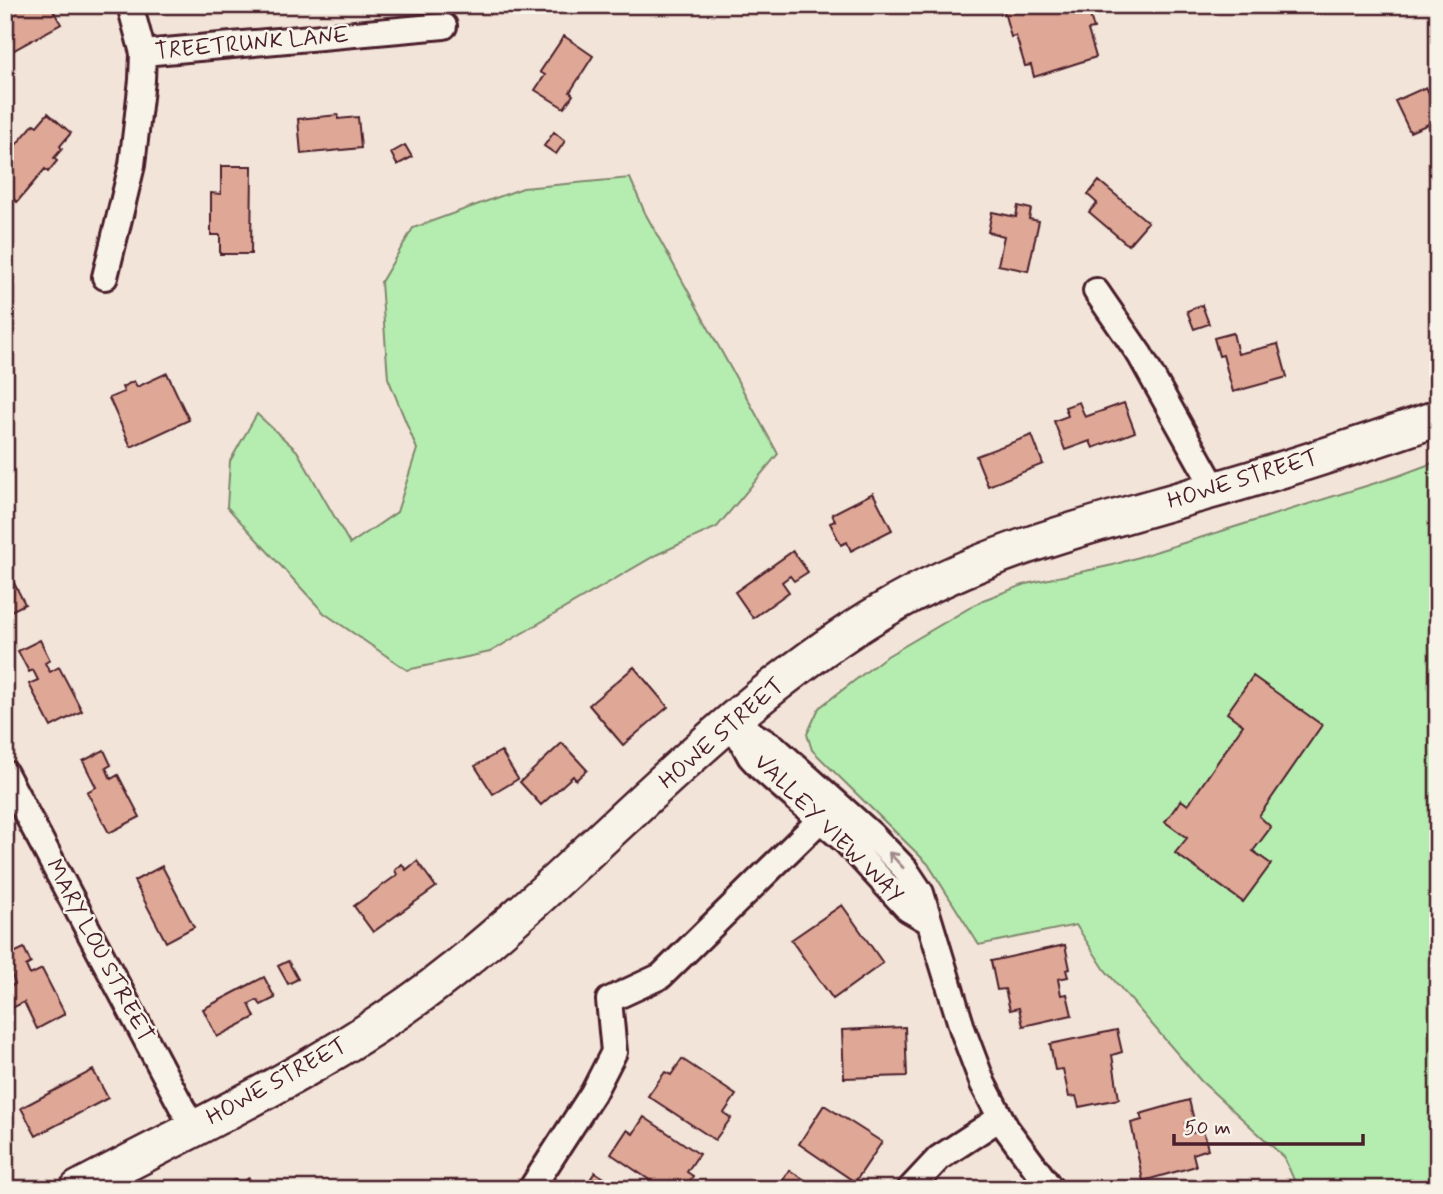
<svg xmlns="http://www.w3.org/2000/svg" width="1443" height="1194" font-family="Mynerve,sans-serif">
  <rect width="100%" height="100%" fill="#f2e4d8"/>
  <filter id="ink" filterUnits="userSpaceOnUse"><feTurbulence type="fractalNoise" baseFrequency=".0143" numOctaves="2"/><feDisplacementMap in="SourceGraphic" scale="14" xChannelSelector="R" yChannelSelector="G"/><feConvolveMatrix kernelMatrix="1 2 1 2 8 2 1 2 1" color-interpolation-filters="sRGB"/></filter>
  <g filter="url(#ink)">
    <path fill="#b5edb0" stroke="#80866e" stroke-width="2" d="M630 178 645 213 778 454 717 527 656 555 490 652 407 670 324 613 227 507 230 461 257 414 297 451 350 544 397 512 417 449 388 378 381 282 413 228 523 188Z
      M1438 461V1189H1298L1284 1157 1201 1081 1105 970 1076 925 979 945 928 864 812 750 807 734 819 708 884 658 983 600 1026 584 1113 565 1398 476Z"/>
    <path fill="#dea796" stroke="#4a1f2b" stroke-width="2" d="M16 5 24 8 50 5 61 24 5 55V8L7 11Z
      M1008 5H1087L1094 29 1088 30 1096 57 1034 77 1031 65 1025 66 1016 36 1011 37 1003 8Z
      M564 36 593 56 570 92 573 95 564 108 535 90 545 75 540 72Z
      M1426 87 1438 111V120L1410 132 1395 101Z
      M48 113 71 133 60 146 62 149 54 158 57 161 48 172 45 169 17 202 5 192V168L12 160 7 155 34 124 37 126Z
      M338 115V119L358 117 361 148 301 154 298 119Z
      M554 132 565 141 556 154 544 146Z
      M405 145 412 157 397 165 391 153Z
      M221 166H252L251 254H220V235H211V193L221 194Z
      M1099 181 1148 222 1128 245 1089 212 1097 203 1088 195Z
      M1018 206 1031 209 1029 219 1039 221 1028 271 998 265 1004 236 988 232 992 212 1016 217Z
      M1202 305 1209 324 1194 329 1187 311Z
      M1233 333 1238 354 1278 344 1287 377 1233 392 1223 355 1219 356 1214 338Z
      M167 373 189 420 131 447 109 398 124 392 122 387 134 381 137 387Z
      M1079 402 1085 417 1124 403 1135 432 1093 448 1090 441 1065 450 1054 421 1068 416 1065 407Z
      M1032 435 1043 464 988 486 976 456Z
      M873 493 892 530 851 551 847 542 841 545 830 523 835 521 832 514Z
      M793 551 808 572 794 581 790 576 782 582 789 592 753 618 735 592Z
      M5 566 25 604 5 614Z
      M40 640 50 660 45 663 50 672 59 667 82 711 51 727 29 684 38 680 33 670 29 672 18 651Z
      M634 667 668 707 623 745 589 705Z
      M1253 676 1322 725 1259 816 1271 827 1253 851 1271 864 1243 902 1175 853 1187 838 1165 822 1181 800 1188 805 1243 725 1227 713Z
      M562 743 587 770 576 780 573 776 541 805 520 782Z
      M104 750 111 765 106 768 111 779 118 775 140 817 109 833 87 792 96 787 83 761Z
      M501 751 518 779 493 794 475 766Z
      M417 861 436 887 373 932 354 906 397 875 395 870 402 864 406 870Z
      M162 866 194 927 166 942 134 881Z
      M5 897 12 909 5 912Z
      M842 905 883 963 833 999 791 940Z
      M1065 945 1070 969 1066 970 1068 977 1058 979 1061 995 1067 994 1072 1015 1023 1026 1019 1008 1010 1010 1005 989 997 990 991 961Z
      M24 948 31 963 26 966 30 975 42 969 65 1014 37 1029 24 1002 8 1010 5 1004V989L15 984 5 957Z
      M288 961 298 979 288 984 278 966Z
      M264 977 275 998 261 1005 257 1000 249 1004 255 1017 217 1037 203 1009Z
      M905 1027 907 1076 844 1078 842 1030Z
      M1117 1030 1122 1052 1112 1055 1119 1099 1079 1107 1076 1096 1069 1097 1063 1069 1055 1070 1050 1044Z
      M682 1059 736 1095 724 1113 731 1118 715 1140 648 1096 665 1072 671 1075Z
      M93 1070 108 1098 36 1136 21 1108Z
      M1189 1100 1194 1120 1185 1123 1188 1134 1203 1130 1208 1149 1193 1154 1196 1166 1143 1181 1131 1123 1142 1120 1140 1114Z
      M824 1105 882 1142 855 1182 799 1144Z
      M644 1117 699 1154 687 1172 693 1176 684 1189H663L611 1154 627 1130 633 1134Z
      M789 1170 815 1186 814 1189H778Z
      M595 1172 621 1189H584Z
      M249 1178 254 1189H229L227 1184 236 1179 239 1184Z"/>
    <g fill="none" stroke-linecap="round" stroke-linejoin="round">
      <g stroke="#4a1f2b" stroke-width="30">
        <path id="minor" d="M143 53 444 26
          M105 277 132 165 142 80 143 53 130 5
          M1096 291 1140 355 1215 489
          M732 722 774 747 872 835 905 869 921 893 963 1031 983 1084 1006 1128 1051 1189
          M732 722 750 756 762 769 847 843 908 909 927 920
          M5 773 193 1128
          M531 1189 593 1093 614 1052 609 1000 661 976 820 820
          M910 1189 939 1158 1000 1118"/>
      </g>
      <g stroke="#4a1f2b" stroke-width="40">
        <path id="secondary" d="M78 1189C206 1121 342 1060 456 968 599 853 723 705 882 611 982 551 1093 525 1203 493 1282 471 1360 445 1438 418"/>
      </g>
      <use href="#minor" stroke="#f7f3e8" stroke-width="24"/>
      <use href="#secondary" stroke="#f7f3e8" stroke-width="35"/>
    </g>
    <defs><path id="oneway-shaft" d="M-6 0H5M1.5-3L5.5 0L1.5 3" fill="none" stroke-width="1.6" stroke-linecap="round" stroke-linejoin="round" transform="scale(1.75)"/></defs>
    <use stroke="#a0898a" href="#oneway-shaft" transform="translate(896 860) rotate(-133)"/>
  </g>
  <g text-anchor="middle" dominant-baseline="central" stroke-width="5" stroke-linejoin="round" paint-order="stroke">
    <g font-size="23" fill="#4a1f2b" stroke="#f7f3e8">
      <text transform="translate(252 44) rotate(-5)">TREETRUNK LANE</text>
      <text transform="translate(1243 480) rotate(-17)">HOWE STREET</text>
      <text transform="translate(722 734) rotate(-41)">HOWE STREET</text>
      <text transform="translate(828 829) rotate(45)">VALLEY VIEW WAY</text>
      <text transform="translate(99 951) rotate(62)">MARY LOU STREET</text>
      <text transform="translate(277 1082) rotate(-29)">HOWE STREET</text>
    </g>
  </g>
  <rect width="1443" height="1194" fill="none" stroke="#f7f3e8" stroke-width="28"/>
  <rect x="14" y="14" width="1415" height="1166" fill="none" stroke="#4a1f2b" stroke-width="2.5" filter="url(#ink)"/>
  <path d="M1174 1134v10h189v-10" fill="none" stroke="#4a1f2b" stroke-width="3.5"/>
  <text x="1184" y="1134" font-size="21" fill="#4a1f2b" stroke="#f7f3e8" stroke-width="5" paint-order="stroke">50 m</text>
</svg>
